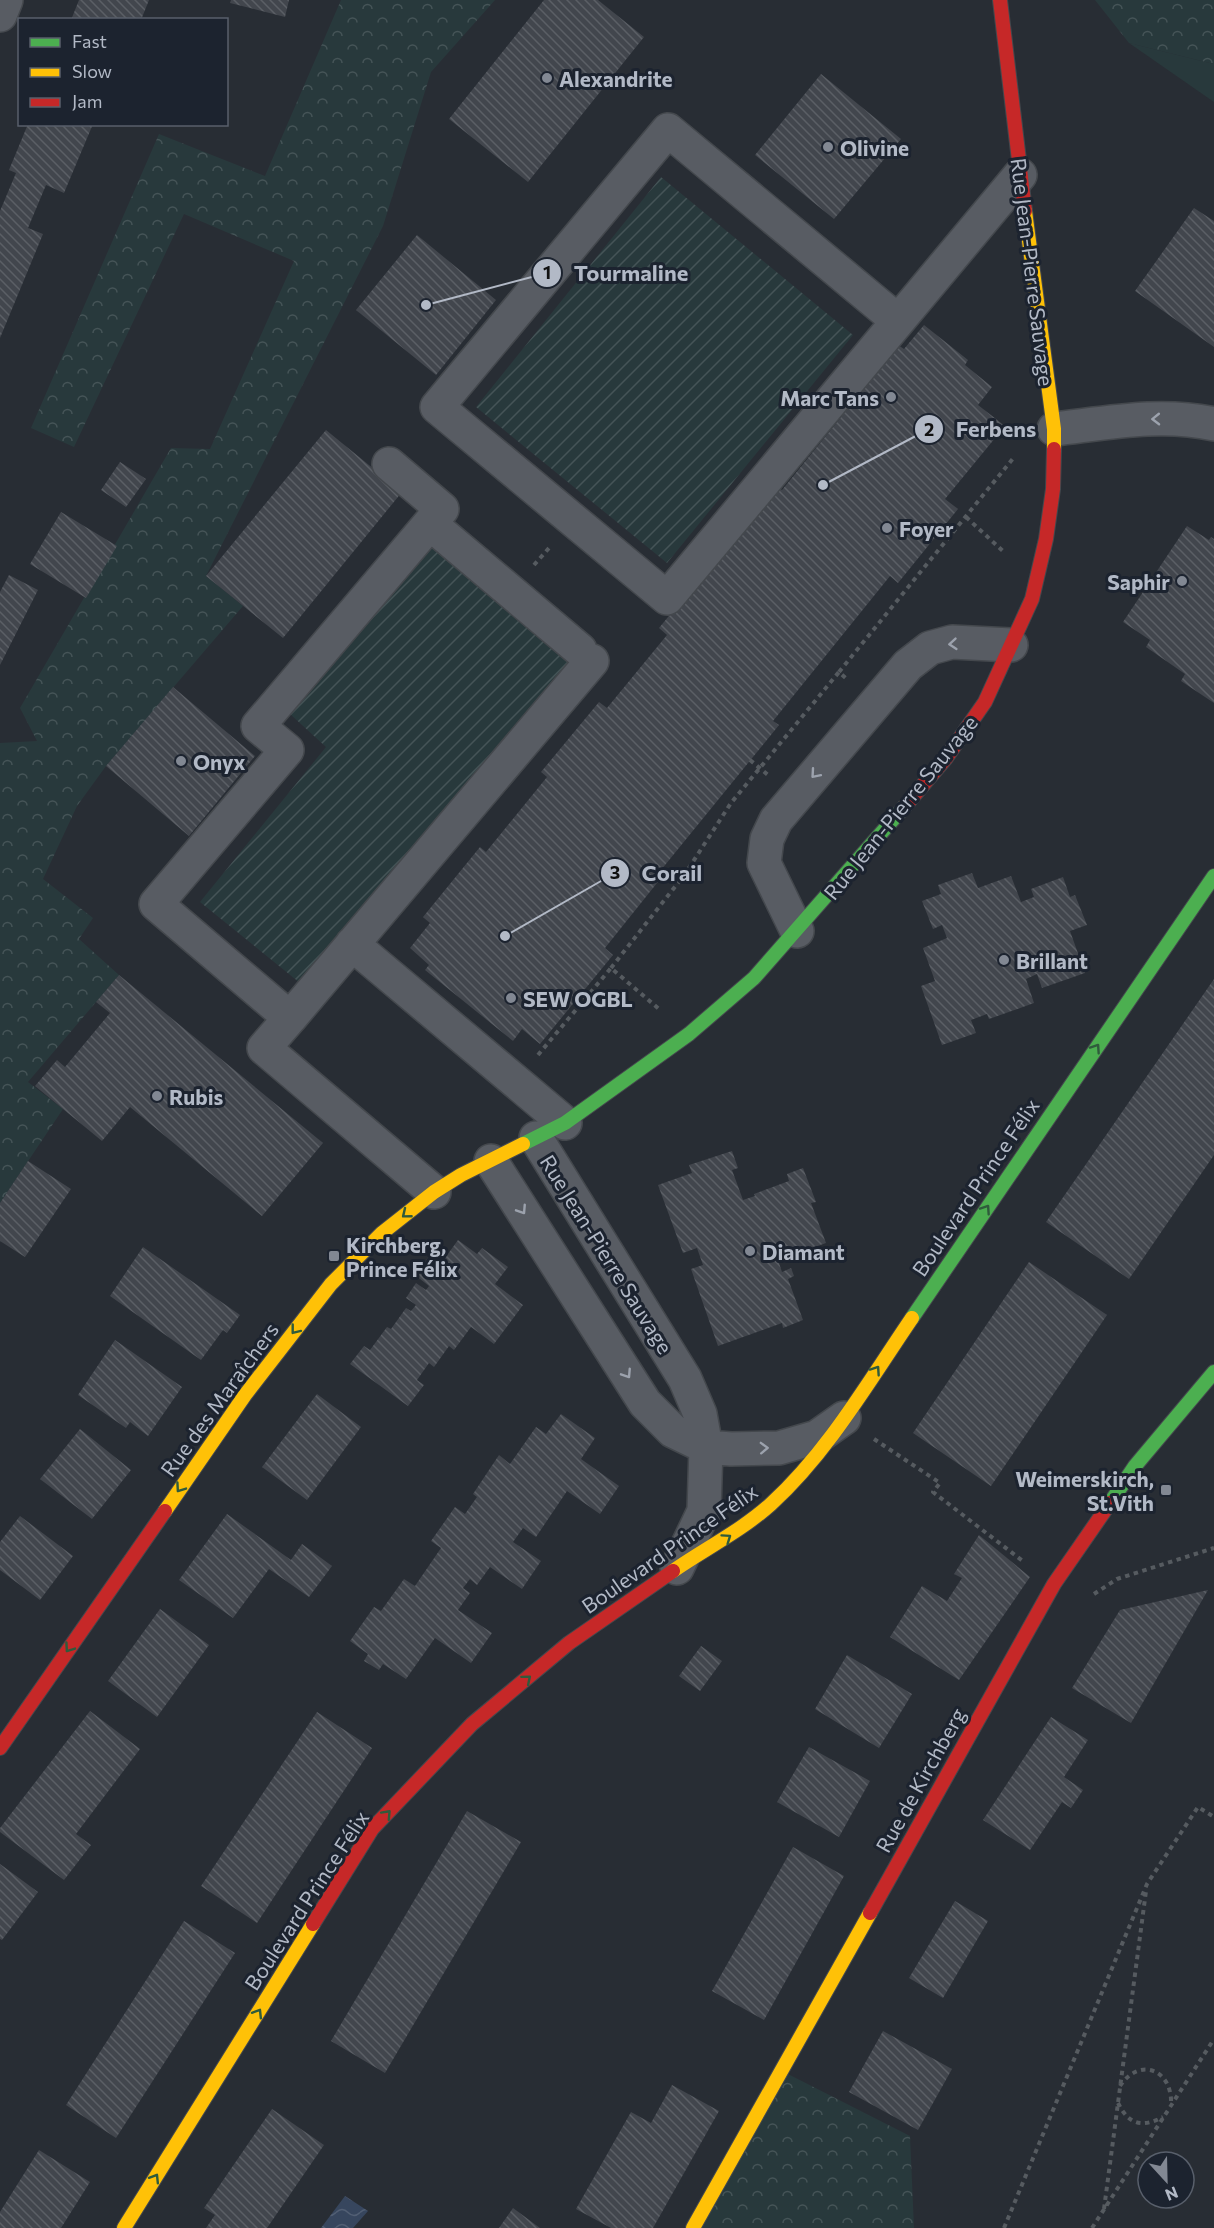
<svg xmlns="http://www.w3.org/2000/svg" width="1214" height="2228" font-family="Commissioner,sans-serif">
  <defs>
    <pattern id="forest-crowns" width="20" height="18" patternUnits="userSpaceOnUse" patternTransform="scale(1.5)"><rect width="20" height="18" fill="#28393c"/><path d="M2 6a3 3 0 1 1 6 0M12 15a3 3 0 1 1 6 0" fill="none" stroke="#455457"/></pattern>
    <pattern id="garden-furrows" width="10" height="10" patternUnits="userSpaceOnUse" patternTransform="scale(1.5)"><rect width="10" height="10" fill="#28393c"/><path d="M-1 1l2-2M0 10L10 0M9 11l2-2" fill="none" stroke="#455457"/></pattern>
    <pattern id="water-waves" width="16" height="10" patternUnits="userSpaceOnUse" patternTransform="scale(1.5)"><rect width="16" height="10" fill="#37465e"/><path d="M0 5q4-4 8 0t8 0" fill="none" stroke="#525f74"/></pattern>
    <pattern id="building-back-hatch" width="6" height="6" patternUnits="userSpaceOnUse" patternTransform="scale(1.5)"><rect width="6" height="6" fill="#42464d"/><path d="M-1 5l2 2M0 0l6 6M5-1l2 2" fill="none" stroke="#5b5f65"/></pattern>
  </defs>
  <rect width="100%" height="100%" fill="#282d34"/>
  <path fill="#28393c" d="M1129 43 1214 64V102Z"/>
  <path fill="url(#forest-crowns)" d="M341 0H495L431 72 383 226 206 576 243 606 106 766 77 806 43 879 93 918 79 939 119 975 28 1082 63 1109 0 1203V743L37 741 20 708 171 448 210 449 294 261 184 214 74 447 31 428 159 134 265 176Z
    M1095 0H1214V64L1129 43Z
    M780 2070 910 2136 914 2228H693Z"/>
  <path fill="url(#garden-furrows)" d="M661 177 853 335 667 563 476 407Z
    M426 541 580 666 300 983 200 902 326 747 290 714Z"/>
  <path fill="url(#water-waves)" d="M345 2196 368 2211 353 2228H321Z"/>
  <path fill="url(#building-back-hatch)" d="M79 0H149L141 20H71Z
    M231 0H289L285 17 230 3Z
    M544 0H598L644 37 528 182 449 119Z
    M821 74 901 139 834 219 755 155Z
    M28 124H93L64 193 46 185 28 228 43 234 0 338V211L16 173 9 170Z
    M1194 208 1214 221V347L1135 291Z
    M417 235 496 300 436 375 356 310Z
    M924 325 968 360 965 365 992 387 978 405 1005 426 945 499 958 509 898 583 890 576 773 721 779 725 661 870 665 873 605 948 613 955 540 1044 522 1029 513 1041 425 970 429 965 410 948 430 923 423 917 480 847 486 852 547 777 541 772 599 702 607 708 667 635 659 628 776 485 782 490 842 416 838 413 895 343 904 349Z
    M326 430 402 492 283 638 206 576Z
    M120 462 146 479 126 507 101 490Z
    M61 512 117 546 86 598 30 564Z
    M1187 526 1209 540 1211 537 1214 539V703L1181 681 1185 674 1146 647 1150 640 1123 622Z
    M9 575 38 590 0 665V592Z
    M173 687 255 756 189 836 106 766Z
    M972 873 978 888 1011 876 1021 902 1034 897 1031 889 1063 877 1070 897 1075 895 1087 925 1070 931 1085 973 1042 988 1037 974 1026 979 1034 1003 989 1019 987 1014 971 1020 976 1033 942 1045 921 986 935 981 923 948 947 938 942 925 933 929 922 901 941 894 938 885Z
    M119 975 323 1143 262 1216 130 1107 102 1141 35 1086 57 1060 65 1067 110 1013 96 1002Z
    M1214 979V1155L1129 1279 1046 1222Z
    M732 1151 738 1168 732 1170 743 1200 755 1196 754 1194 789 1181 787 1174 803 1168 816 1202 811 1203 826 1243 778 1260 782 1272 791 1268 794 1276 788 1279 803 1320 783 1328 782 1323 718 1346 691 1269 703 1265 697 1248 683 1253 658 1185 692 1173 689 1165Z
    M28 1161 71 1189 25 1257 0 1241V1203Z
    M458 1240 477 1254 482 1248 508 1267 495 1284 523 1305 494 1344 471 1327 454 1350 449 1346 434 1367 429 1363 417 1380 424 1385 408 1406 350 1364 364 1346 370 1350 387 1327 391 1329 406 1308 411 1311 416 1305 406 1298 416 1283 426 1290 429 1286 415 1275 429 1256 440 1265Z
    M143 1247 240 1315 227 1333 223 1330 201 1360 110 1296Z
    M1029 1262 1107 1315 991 1486 913 1433Z
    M115 1340 182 1387 148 1436 130 1422 126 1428 78 1395Z
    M317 1394 361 1427 307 1500 262 1467Z
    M561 1414 595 1438 581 1459 619 1486 600 1514 567 1491 536 1537 523 1528 513 1542 541 1561 522 1589 490 1567 477 1585 470 1579 463 1588 470 1593 458 1610 492 1633 471 1663 435 1638 406 1679 383 1664 379 1670 364 1661 368 1654 350 1641 374 1607 381 1611 404 1579 415 1586 441 1548 431 1541 455 1507 465 1514 477 1497 473 1494 499 1455 510 1464 536 1427 546 1434Z
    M80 1429 131 1470 92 1519 40 1479Z
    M227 1514 291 1560 302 1544 332 1566 309 1597 269 1569 233 1618 179 1580Z
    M20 1516 73 1556 40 1600 0 1570V1542Z
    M979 1535 1030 1577 959 1680 890 1637 922 1586 947 1601 962 1578 954 1574Z
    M1208 1590 1131 1723 1072 1688 1120 1610Z
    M160 1609 209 1645 157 1717 108 1681Z
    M701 1646 722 1661 700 1691 679 1676Z
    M847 1655 912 1694 879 1748 815 1709Z
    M90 1711 140 1749 76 1834 91 1845 64 1880 0 1832V1828Z
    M317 1712 372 1748 257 1923 201 1886Z
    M1051 1717 1088 1740 1064 1777 1083 1790 1071 1808 1062 1802 1030 1850 983 1820Z
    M809 1747 870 1781 839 1837 777 1802Z
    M467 1811 521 1842 385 2073 331 2041Z
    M793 1847 844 1876 764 2020 712 1991Z
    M0 1864 38 1892 2 1940 0 1939Z
    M955 1901 988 1921 943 1998 909 1978Z
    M184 1921 235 1953 116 2138 66 2105Z
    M883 2031 952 2069 918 2130 849 2092Z
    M672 2085 719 2111 653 2228H611L576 2209 631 2112 651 2123Z
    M272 2109 324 2145 267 2228H206L215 2215 204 2208Z
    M39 2150 90 2182 61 2228H0V2212Z
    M513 2208 540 2228H499Z"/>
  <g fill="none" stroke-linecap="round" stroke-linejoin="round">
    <g stroke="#44484d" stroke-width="36">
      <path id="street" d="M0 15 6 0
        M898 321 668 130 437 407 667 598 1020 175
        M1054 429C1107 423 1161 412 1214 424
        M389 464 442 509 258 726 287 750 156 904 290 1018 592 661
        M440 532 580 650
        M797 931 764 863 767 839 776 820 908 665 930 648 952 642 1011 645
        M352 944 565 1123
        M290 1018 264 1048 434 1192
        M536 1138 685 1379 700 1414 706 1447 704 1511 677 1568
        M491 1161 645 1403 673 1431 706 1447 731 1449 779 1448 817 1437 844 1418"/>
    </g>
    <g stroke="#44484d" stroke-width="16">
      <path id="fast" d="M523 1144 565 1123 689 1034 754 978 905 806
        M912 1318 1214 876
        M1110 1503 1135 1466 1214 1372"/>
    </g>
    <g stroke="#44484d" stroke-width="16">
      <path id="slow" d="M1025 211 1054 429V449
        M165 1511 245 1395 331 1284 382 1233 434 1192 461 1175 523 1144
        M673 1571C706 1548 741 1531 771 1504 828 1452 869 1381 912 1318
        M124 2228 313 1924
        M693 2228 870 1913"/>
    </g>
    <g stroke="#44484d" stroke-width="16">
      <path id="jam" d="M1000 0 1025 211
        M905 806 946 758 985 702 1032 599 1046 539 1053 489 1054 449
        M0 1748 165 1511
        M870 1913 1054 1584 1110 1503
        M313 1924 372 1829 472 1724 569 1643 673 1571"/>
    </g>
    <path stroke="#565b60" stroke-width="4" stroke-dasharray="4.5 4.5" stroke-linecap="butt" d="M966 517 1005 553
      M534 565 549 548
      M839 672 1015 456
      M750 760 768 775
      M611 968 685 874 731 803 839 672 848 680
      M538 1055 611 968 659 1009
      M874 1439 940 1483 933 1492 1024 1562
      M1094 1594 1117 1579 1214 1548
      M1120 2086C1140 2056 1173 2070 1171 2105
      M1118 2103C1129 2125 1142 2128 1163 2117
      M1104 2209 1146 1891
      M1004 2228 1147 1884 1198 1807 1214 1817
      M1092 2228 1214 2039"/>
    <use href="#street" stroke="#585c63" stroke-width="33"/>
    <use href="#fast" stroke="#4caf50" stroke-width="14"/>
    <use href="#slow" stroke="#ffc107" stroke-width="14"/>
    <use href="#jam" stroke="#c62828" stroke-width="14"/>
  </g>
  <defs><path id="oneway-chevron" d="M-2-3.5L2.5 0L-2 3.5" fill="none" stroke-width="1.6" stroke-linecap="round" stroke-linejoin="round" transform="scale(1.5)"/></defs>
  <g stroke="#9ca2ad">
    <use href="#oneway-chevron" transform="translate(1156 419) rotate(179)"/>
    <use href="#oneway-chevron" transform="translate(953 644) rotate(175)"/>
    <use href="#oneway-chevron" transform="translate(815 774) rotate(131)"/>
    <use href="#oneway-chevron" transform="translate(522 1210) rotate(57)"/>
    <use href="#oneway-chevron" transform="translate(627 1374) rotate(57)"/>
    <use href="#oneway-chevron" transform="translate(764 1448) rotate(-2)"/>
  </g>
  <g stroke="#2f5b3c">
    <use href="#oneway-chevron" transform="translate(1096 1048) rotate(-56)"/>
    <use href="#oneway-chevron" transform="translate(986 1209) rotate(-56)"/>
    <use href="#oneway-chevron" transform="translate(406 1214) rotate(141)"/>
    <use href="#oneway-chevron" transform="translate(295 1330) rotate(128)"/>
    <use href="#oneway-chevron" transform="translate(876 1370) rotate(-56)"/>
    <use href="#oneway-chevron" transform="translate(180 1488) rotate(125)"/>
    <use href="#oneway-chevron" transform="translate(727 1538) rotate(-35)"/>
    <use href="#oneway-chevron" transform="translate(69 1648) rotate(125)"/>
    <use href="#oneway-chevron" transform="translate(527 1679) rotate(-40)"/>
    <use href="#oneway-chevron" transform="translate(387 1814) rotate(-47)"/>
    <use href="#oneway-chevron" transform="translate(258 2013) rotate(-58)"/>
    <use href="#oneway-chevron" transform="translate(155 2178) rotate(-58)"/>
  </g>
  <g fill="#828893" stroke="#1c232f" stroke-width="2">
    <circle cx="547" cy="78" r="6"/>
    <circle cx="828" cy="147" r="6"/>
    <circle cx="891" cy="397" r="6"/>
    <circle cx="887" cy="528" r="6"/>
    <circle cx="1182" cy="581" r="6"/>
    <circle cx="181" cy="761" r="6"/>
    <circle cx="1004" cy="960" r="6"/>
    <circle cx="511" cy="998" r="6"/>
    <circle cx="157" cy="1096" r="6"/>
    <circle cx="750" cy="1251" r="6"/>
    <rect x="328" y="1250" width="12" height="12" rx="3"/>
    <rect x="1160" y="1484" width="12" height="12" rx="3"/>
  </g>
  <g text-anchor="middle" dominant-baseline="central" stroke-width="6" stroke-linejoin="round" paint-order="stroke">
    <g font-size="21" font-weight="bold" fill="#b2b9c6" stroke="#1c232f" text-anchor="start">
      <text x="559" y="78">Alexandrite</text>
      <text x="840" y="147">Olivine</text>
      <text x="879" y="397" text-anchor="end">Marc Tans</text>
      <text x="899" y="528">Foyer</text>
      <text x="1170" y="581" text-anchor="end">Saphir</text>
      <text x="193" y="761">Onyx</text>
      <text x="1016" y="960">Brillant</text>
      <text x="523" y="998">SEW OGBL</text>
      <text x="169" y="1096">Rubis</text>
      <text x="346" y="1244">Kirchberg,<tspan x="346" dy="24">Prince Félix</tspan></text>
      <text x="762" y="1251">Diamant</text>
      <text x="1154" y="1478" text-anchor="end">Weimerskirch,<tspan x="1154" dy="24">St.Vith</tspan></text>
    </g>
    <g font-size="21" fill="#b2b9c6" stroke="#1c232f">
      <text transform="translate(1033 272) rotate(83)">Rue Jean-Pierre Sauvage</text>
      <text transform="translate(900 807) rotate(-51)">Rue Jean-Pierre Sauvage</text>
      <text transform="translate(975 1187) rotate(-56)">Boulevard Prince Félix</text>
      <text transform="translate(607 1254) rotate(58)">Rue Jean-Pierre Sauvage</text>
      <text transform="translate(219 1399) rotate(-54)">Rue des Maraîchers</text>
      <text transform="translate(669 1548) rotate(-35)">Boulevard Prince Félix</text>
      <text transform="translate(920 1780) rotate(-61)">Rue de Kirchberg</text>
      <text transform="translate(306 1900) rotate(-57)">Boulevard Prince Félix</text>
    </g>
  </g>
  <path fill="none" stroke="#b2b9c6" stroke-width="2" d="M426 305L547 273M823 485L929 429M505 936L615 873"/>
  <g fill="#b2b9c6" stroke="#1c232f" stroke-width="2">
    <circle cx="426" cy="305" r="6"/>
    <circle cx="823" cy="485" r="6"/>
    <circle cx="505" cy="936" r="6"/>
    <circle cx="547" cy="273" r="15"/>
    <circle cx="929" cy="429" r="15"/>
    <circle cx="615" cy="873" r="15"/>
  </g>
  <g font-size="18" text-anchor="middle" font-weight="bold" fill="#111">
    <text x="547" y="279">1</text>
    <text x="929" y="436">2</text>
    <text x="615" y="879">3</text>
  </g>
  <g font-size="22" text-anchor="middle" font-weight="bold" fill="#b2b9c6" stroke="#1c232f" stroke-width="6" stroke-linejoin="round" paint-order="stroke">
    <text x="631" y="281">Tourmaline</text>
    <text x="996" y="437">Ferbens</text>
    <text x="672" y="881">Corail</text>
  </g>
  <rect x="18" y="18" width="210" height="108" fill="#1c232f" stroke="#585f6b" stroke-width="1.5"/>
  <rect x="30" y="38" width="30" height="9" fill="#4caf50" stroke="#585f6b" stroke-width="1.5"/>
  <text x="72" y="48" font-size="18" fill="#b2b9c6">Fast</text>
  <rect x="30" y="68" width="30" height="9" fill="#ffc107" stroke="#585f6b" stroke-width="1.5"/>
  <text x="72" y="78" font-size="18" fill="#b2b9c6">Slow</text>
  <rect x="30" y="98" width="30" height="9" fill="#c62828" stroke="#585f6b" stroke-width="1.5"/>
  <text x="72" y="108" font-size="18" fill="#b2b9c6">Jam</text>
  <g transform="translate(1166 2180) rotate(158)"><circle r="28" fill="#1c232f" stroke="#585f6b" stroke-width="1.5"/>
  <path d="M0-4.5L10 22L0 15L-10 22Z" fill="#828893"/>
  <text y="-9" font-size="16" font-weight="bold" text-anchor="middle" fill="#b2b9c6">N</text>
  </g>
</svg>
